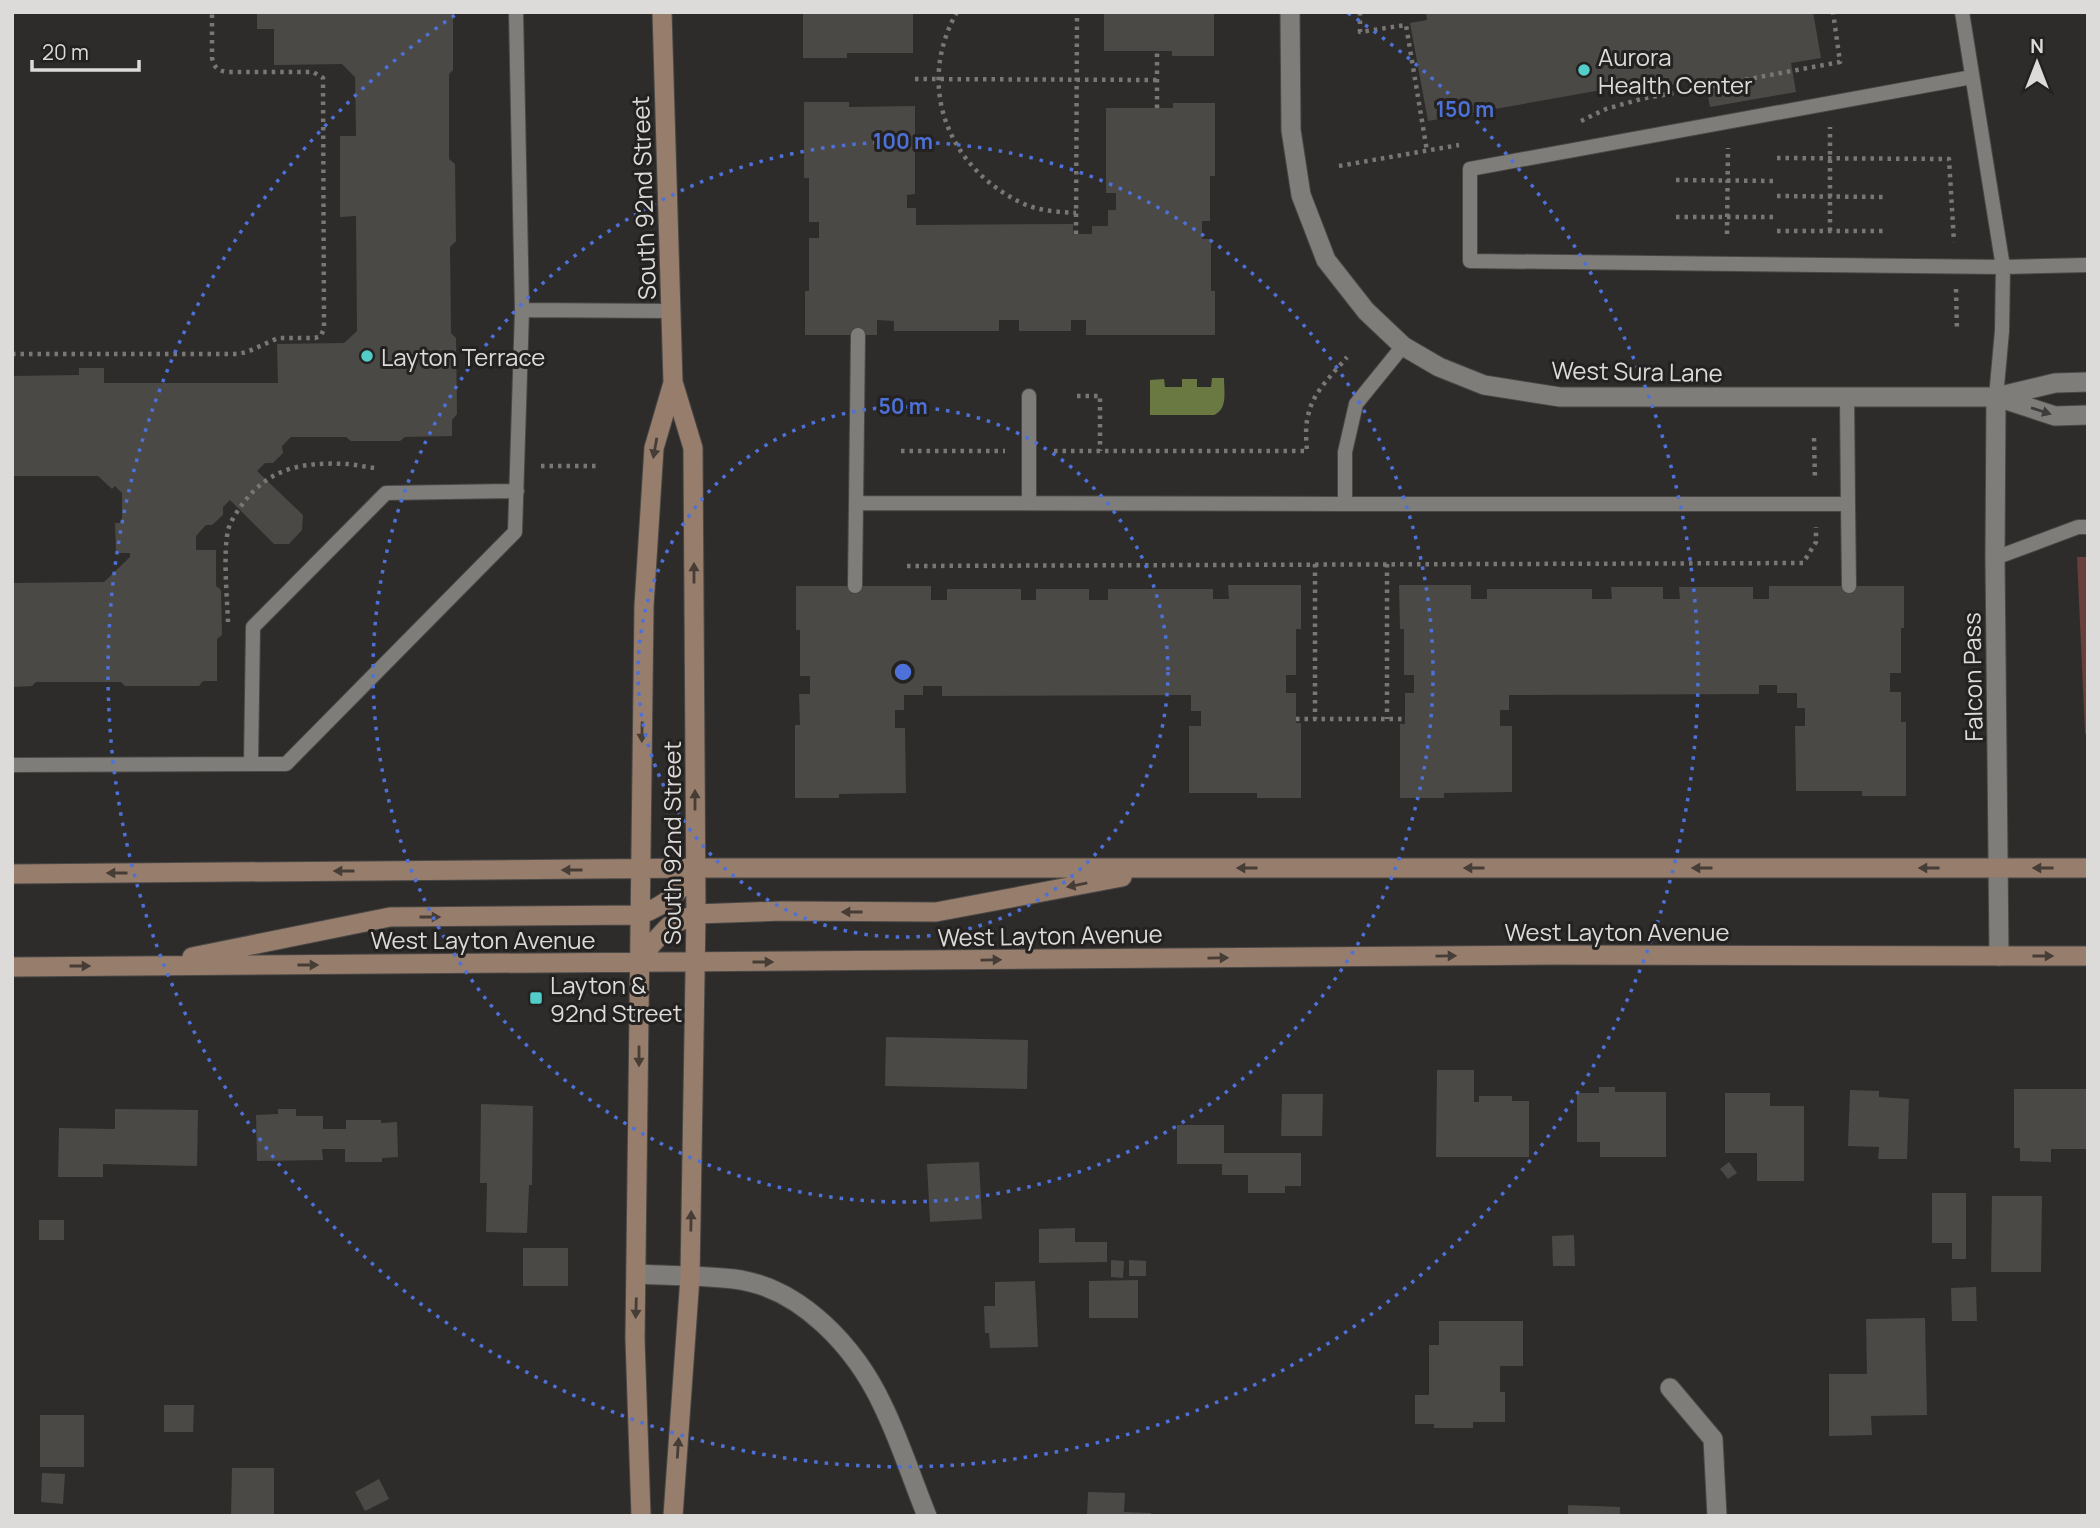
<svg xmlns="http://www.w3.org/2000/svg" width="2100" height="1528" font-family="Manrope,sans-serif">
  <rect width="100%" height="100%" fill="#2e2c2a"/>
  <path fill="#673e3a" d="M2077 557H2088V738L2085 733Z"/>
  <path fill="#6a7941" d="M1212 378H1224C1224 392 1228 409 1214 415H1150V380L1164 379 1165 387H1182V379H1197V387H1211Z"/>
  <path fill="#4a4946" d="M257 12H453V70L449 74V159L455 164 456 241 450 247 451 333 456 338 457 414 452 420V436L405 437 400 441H351L346 437H291L282 446 283 453 273 463H265L257 471 303 515 302 530 289 544H274L230 500 223 507V515L212 525H206L196 536V550H216V586L221 590 222 635 217 639V681H203L199 686H125L121 682H36L32 686 12 687V583L104 582 130 557V553H116L115 523H122V493L115 486 112 489 98 476H12V376L79 375V368H104V383H278L277 344 344 343 357 331 356 216 340 217V136H356L355 77 342 64 274 65V29H257Z
    M803 12H913V53H847V58H803Z
    M1104 12H1214V56H1172V51H1104Z
    M1426 12H1813L1821 58 1791 63 1796 92 1710 107 1705 78 1670 85 1669 78 1428 121 1410 23 1427 20Z
    M804 102H849V107L915 106V194L907 195V208H916V225L1073 224V234H1092V226H1108V210H1116V193H1106V108H1173V103H1215V176H1210V221H1202V239H1211V291H1215V335H1086V320H1071V331H1019V320H999V331H894V321L877 320V335H805V291H809V238H819V222H809V178H804Z
    M1228 585H1301V629H1296V675H1286V693H1296V723H1301V798H1257V793H1189V726H1201V711H1191V695L942 696V686H923V695H904V710H895V728H905L906 793 839 794V798H795V725H800L799 694H810V676H800V630H796V586H931V600H947V589H1021V600H1036V589H1089V600H1108V589H1213V599H1229Z
    M1399 585H1471V599H1487V589H1592V599H1612L1611 587H1663V599H1680L1679 587H1753V599H1769V586H1904V628H1901V673H1890V692H1901V722H1906V796H1862V791H1796L1795 726H1805V708H1797V693H1777V685H1759V694L1509 695V710H1500V726H1512V792L1444 793V798H1400V724H1405V693H1414V675H1404V629H1400Z
    M886 1037 1028 1040 1027 1089 885 1086Z
    M1437 1070H1474V1102H1479V1096H1512V1101H1529V1157H1436Z
    M1599 1087H1615V1092H1666V1157H1600V1142H1577V1093H1599Z
    M2014 1089H2086V1149H2051V1162L2020 1161V1148H2014Z
    M1850 1090 1879 1091V1097L1909 1099 1907 1159H1878L1879 1147 1848 1146Z
    M1725 1093H1770V1106H1804V1181H1757V1153H1725Z
    M1282 1094H1323L1322 1136H1281Z
    M481 1104 533 1106 532 1185H529L527 1233 486 1232 487 1183H480Z
    M115 1109 198 1110 197 1166 103 1164V1177H58L59 1128 115 1129Z
    M278 1109H296V1116H323V1129H346V1120H381V1123L397 1122 398 1157 382 1158V1162H345V1149H322L323 1160 257 1161 256 1115 278 1114Z
    M1177 1125H1224V1153H1301V1186H1285V1193H1248V1175H1222V1164H1177Z
    M979 1162 982 1219 930 1222 927 1164Z
    M1729 1162 1737 1173 1728 1179 1720 1169Z
    M1932 1193H1966V1259H1952V1243H1932Z
    M1992 1196H2042L2041 1272H1991Z
    M39 1220H64V1240H39Z
    M1075 1228V1242H1107V1262L1039 1263V1229Z
    M1574 1235 1575 1266H1553L1552 1236Z
    M523 1248H568V1286H523Z
    M1111 1260 1124 1261 1123 1278 1111 1277Z
    M1129 1260 1146 1261V1276H1129Z
    M1138 1280V1318H1089V1281Z
    M1035 1281 1038 1347 990 1348 989 1333H985L984 1306H995V1282Z
    M1976 1287 1977 1321H1952L1951 1288Z
    M1925 1318 1927 1415 1871 1416 1872 1435 1829 1436V1374H1867L1866 1319Z
    M1439 1321H1523V1366H1500V1392H1505V1422H1473V1428H1434V1424H1415V1395H1429V1345H1439Z
    M164 1405H194L193 1432H164Z
    M40 1415H84V1467H40Z
    M232 1468H274V1516H231Z
    M42 1473 65 1474 63 1504 41 1502Z
    M379 1479 389 1499 365 1511 355 1492Z
    M1088 1492 1125 1493 1124 1512 1151 1513V1516H1087Z
    M1568 1505 1620 1507V1516H1568Z"/>
  <g fill="none" stroke-linecap="round" stroke-linejoin="round">
    <g stroke="#4a4846" stroke-width="16">
      <path id="service" d="M1962 12 2003 267 1470 261V169L1972 77
        M522 310 670 311
        M858 335 856 503 1345 504V452L1356 404 1403 346
        M1029 396V503
        M1996 397 2002 331 2003 267 2088 265
        M1345 504H1848L1847 397
        M1848 504 1849 586
        M1995 558 2078 527H2088
        M855 586 856 503
        M251 764 253 627 386 493 517 491
        M12 765 286 764 515 532 522 310 516 12"/>
    </g>
    <g stroke="#4a4846" stroke-width="21">
      <path id="minor" d="M1290 12 1291 130 1301 195 1326 260 1366 311 1403 346 1439 367 1484 385 1560 397H1996L2055 383 2088 382
        M1996 397 1995 558 1999 956
        M1997 397 2055 416 2088 415
        M637 1274C669 1276 702 1275 734 1279 801 1287 856 1348 883 1406 900 1441 912 1479 927 1516
        M1670 1388 1713 1439 1717 1516"/>
    </g>
    <g stroke="#4a4846" stroke-width="21">
      <path id="secondary" d="M662 12 673 382 693 448 696 914 690 1277 673 1516
        M12 874 696 868H2088
        M192 957 390 917 640 915C670 903 677 894 696 868
        M639 963 652 944 669 926 696 914 782 911 936 912 1122 877
        M12 967 1551 955 2088 956
        M641 1516 635 1339 644 606 654 448 673 383"/>
    </g>
    <path stroke="#797776" stroke-width="4.5" stroke-dasharray="3.5 5" stroke-linecap="butt" d="M957 12C915 86 948 169 1024 204 1040 211 1059 212 1076 213
      M1360 12V32L1406 25 1427 151
      M915 79 1157 80
      M1157 108V51
      M1581 121 1606 109 1641 99 1840 62 1833 12
      M1777 158 1949 159 1954 242
      M1339 166 1459 145
      M1676 180 1777 181
      M1777 196 1884 197
      M1676 217H1777
      M1777 231H1884
      M1830 231V127
      M1076 234 1077 12
      M1727 234 1728 148
      M1956 289 1957 331
      M12 354H237L247 352 278 338H315L321 336 324 328 323 78 313 72H226C217 70 214 67 212 58V12
      M1077 396H1100V451
      M1814 438 1815 480
      M901 451H1005
      M1054 451H1307C1306 438 1305 424 1309 412 1314 391 1334 373 1347 357
      M541 466H596
      M1315 564V719
      M1387 564V719
      M907 566 1803 563 1816 542V527
      M228 622C227 595 223 555 228 530 231 520 238 510 244 502 271 467 304 462 346 464 356 464 367 468 378 468
      M1296 719H1405"/>
    <use href="#service" stroke="#7f7d7a" stroke-width="14"/>
    <use href="#minor" stroke="#7f7d7a" stroke-width="19"/>
    <use href="#secondary" stroke="#977d6c" stroke-width="19"/>
  </g>
  <defs><path id="oneway-solid" d="M-6-.8H1V-3.2L6.5 0L1 3.2V.8H-6Z" transform="scale(1.75)"/></defs>
  <use fill="#3f3d3b" href="#oneway-solid" transform="translate(2041 411) rotate(18)"/>
  <g fill="#463d37">
    <use href="#oneway-solid" transform="translate(655 448) rotate(100)"/>
    <use href="#oneway-solid" transform="translate(694 573) rotate(-90)"/>
    <use href="#oneway-solid" transform="translate(642 732) rotate(91)"/>
    <use href="#oneway-solid" transform="translate(695 800) rotate(-90)"/>
    <use href="#oneway-solid" transform="translate(1247 868) rotate(-180)"/>
    <use href="#oneway-solid" transform="translate(1474 868) rotate(-180)"/>
    <use href="#oneway-solid" transform="translate(1702 868) rotate(180)"/>
    <use href="#oneway-solid" transform="translate(1929 868) rotate(180)"/>
    <use href="#oneway-solid" transform="translate(2043 868) rotate(-180)"/>
    <use href="#oneway-solid" transform="translate(572 870) rotate(180)"/>
    <use href="#oneway-solid" transform="translate(344 871) rotate(180)"/>
    <use href="#oneway-solid" transform="translate(117 873) rotate(180)"/>
    <use href="#oneway-solid" transform="translate(1077 885) rotate(169)"/>
    <use href="#oneway-solid" transform="translate(852 912) rotate(-180)"/>
    <use href="#oneway-solid" transform="translate(430 917)"/>
    <use href="#oneway-solid" transform="translate(1446 956) rotate(-1)"/>
    <use href="#oneway-solid" transform="translate(2043 956)"/>
    <use href="#oneway-solid" transform="translate(1218 958) rotate(-1)"/>
    <use href="#oneway-solid" transform="translate(991 960) rotate(-1)"/>
    <use href="#oneway-solid" transform="translate(763 962)"/>
    <use href="#oneway-solid" transform="translate(308 965)"/>
    <use href="#oneway-solid" transform="translate(80 966)"/>
    <use href="#oneway-solid" transform="translate(639 1056) rotate(90)"/>
    <use href="#oneway-solid" transform="translate(691 1221) rotate(-89)"/>
    <use href="#oneway-solid" transform="translate(636 1308) rotate(92)"/>
    <use href="#oneway-solid" transform="translate(678 1448) rotate(-86)"/>
  </g>
  <g fill="none" stroke="#4d71d8" stroke-width="3.5" stroke-dasharray="3.5 7">
    <circle cx="903" cy="672" r="265"/>
    <circle cx="903" cy="672" r="530"/>
    <path d="M1348 13A795 795 0 1 1 458 13"/>
  </g>
  <g fill="#53cdc9" stroke="#242220" stroke-width="2.5">
    <circle cx="1584" cy="70" r="7"/>
    <circle cx="367" cy="356" r="7"/>
    <rect x="529" y="991" width="14" height="14" rx="3.5"/>
  </g>
  <g text-anchor="middle" dominant-baseline="central" stroke-width="6" stroke-linejoin="round" paint-order="stroke">
    <g font-size="24" fill="#dddbda" stroke="#242220" text-anchor="start">
      <text x="1598" y="56">Aurora<tspan x="1598" dy="28">Health Center</tspan></text>
      <text x="381" y="356">Layton Terrace</text>
      <text x="550" y="984">Layton &amp;<tspan x="550" dy="28">92nd Street</tspan></text>
    </g>
    <g font-size="24" fill="#dddbda" stroke="#242220">
      <text transform="translate(643 198) rotate(-92)">South 92nd Street</text>
      <text transform="translate(1637 371) rotate(1)">West Sura Lane</text>
      <text transform="translate(1972 677) rotate(-91)">Falcon Pass</text>
      <text transform="translate(671 843) rotate(-90)">South 92nd Street</text>
      <text x="1617" y="931">West Layton Avenue</text>
      <text transform="translate(1050 935) rotate(-1)">West Layton Avenue</text>
      <text x="483" y="939">West Layton Avenue</text>
    </g>
  </g>
  <circle cx="903" cy="672" r="10" fill="#4d71d8" stroke="#242220" stroke-width="3.5"/>
  <g font-size="21" text-anchor="middle" font-weight="bold" fill="#4d71d8" stroke="#242220" stroke-width="6" stroke-linejoin="round" paint-order="stroke">
    <text x="1465" y="117">150 m</text>
    <text x="903" y="149">100 m</text>
    <text x="903" y="414">50 m</text>
  </g>
  <rect width="2100" height="1528" fill="none" stroke="#dddbda" stroke-width="28"/>
  <g transform="translate(2037 63)" stroke="#242220" stroke-width="5" paint-order="stroke">
  <path d="M0-5L12 26L0 18L-12 26Z" fill="#dddbda"/>
  <text y="-10" font-size="19" font-weight="bold" text-anchor="middle" fill="#dddbda">N</text>
  </g>
  <path d="M32 60v10h107v-10" fill="none" stroke="#dddbda" stroke-width="3.5"/>
  <text x="42" y="60" font-size="21" fill="#dddbda" stroke="#242220" stroke-width="5" paint-order="stroke">20 m</text>
</svg>
